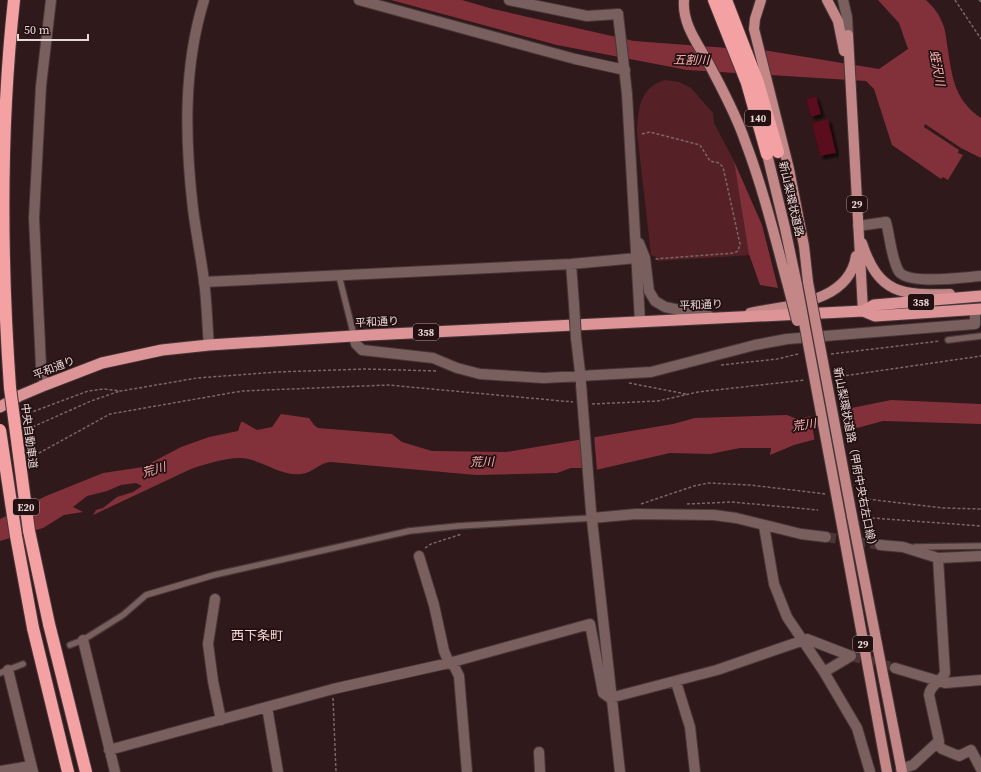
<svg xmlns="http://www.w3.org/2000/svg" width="981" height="772" font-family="'Source Serif 4','Noto Sans JP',serif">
  <defs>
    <filter id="shadow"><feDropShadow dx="3.5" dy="3.5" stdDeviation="1" flood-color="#0009"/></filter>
  </defs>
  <rect width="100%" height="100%" fill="#2f191a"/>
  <path fill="#562126" d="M665 80 679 82 691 88 713 113 714 123 734 161 751 255 657 261 656 257 651 255 637 132C638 109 640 87 665 80Z"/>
  <path fill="#813039" d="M734 161 762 225 778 288 760 285 749 254Z"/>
  <path fill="#82313a" d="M391 0H462L493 9 634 41 769 51 879 69 908 49 899 23 878 0H926C932 6 938 12 941 20 945 27 946 36 947 44 952 75 953 99 981 118V158L961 148 925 124 924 127 959 150 958 153 963 155 948 180 943 177 941 179 892 145 874 89 866 81 687 70 557 45Z
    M891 400 981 404V424L883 421 794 445 770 455 771 448H740L710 454 670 453 587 472 584 468H571L557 473 476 475 331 462C320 462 313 473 301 474 282 476 266 463 248 459 233 455 206 464 191 469L93 515 96 510 103 508 117 497 133 492 142 486 136 483 121 485 107 491 87 496 73 507 83 512 64 515 43 528 0 541V519L46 496 103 473 143 467 181 447 209 437 238 431 241 422H243L257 430 272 427 281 414 309 418 314 425 318 428 392 434 402 442 432 451 506 452 673 424 695 418 787 415 797 419Z"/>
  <path fill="#2f191a" d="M843 408 848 433 815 442 810 415Z
    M594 435 597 471 587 474 580 437Z"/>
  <path fill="#5a081a" filter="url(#shadow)" d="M816 96 821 114 811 117 806 99Z
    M828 119 836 153 820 156 812 123Z"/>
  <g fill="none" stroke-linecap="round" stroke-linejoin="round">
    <path stroke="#4b3636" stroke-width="10" stroke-dasharray="10 5" stroke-linecap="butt" d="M826 537 880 545
      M851 656 895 668"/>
    <g stroke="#483738" stroke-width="8">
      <path id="service" d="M339 276 354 336
        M948 340 981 336
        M915 547 981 546
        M70 645 83 640 123 615 146 595 214 575 409 531 458 526 592 518
        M0 673 23 664"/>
    </g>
    <g stroke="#483738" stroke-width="12">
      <path id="minor" d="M359 0 575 59 625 70
        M509 0 587 16 618 14
        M858 226 886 222C890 237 891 256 898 270 905 286 965 277 981 276
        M571 264 574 304
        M204 282 571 264 637 258
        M354 336 356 344 362 350 433 358 457 368 480 374 544 378 651 372 755 345 787 339 975 324V310
        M576 338 581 381
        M45 385 41 366 34 218 41 86 51 0
        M591 511 620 772
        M592 518 636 514 714 515 736 518 801 534 826 537
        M764 526 774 584 787 617 824 672 857 728 870 772
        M880 545 903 547 938 558 981 556
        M419 556 434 605 444 651 449 663 454 666 459 676 467 772
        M215 599 208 644 213 681 221 720
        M83 640 115 772
        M895 668 945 683 981 680
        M8 670 33 772
        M824 672 851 656
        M676 682 690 727 695 772
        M267 707 278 772
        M937 743 942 749 959 756 971 750 981 769
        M109 750 333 689 449 663 590 624 603 693 610 698 717 670 807 639 851 656
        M539 752 540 772
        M901 769 913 765 939 741 929 695C930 685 941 682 945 673L938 558
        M0 771 31 766"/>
    </g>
    <g stroke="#483738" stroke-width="12">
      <path id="tertiary" d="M204 0C183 68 185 139 193 209 196 233 201 257 204 281 207 302 207 324 209 345
        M843 0 847 17 848 35
        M618 14 627 94 640 321
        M639 243 645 258 649 291 655 301 665 307 709 316"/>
    </g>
    <g stroke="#483738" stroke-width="12">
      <path id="primary" d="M684 0C682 24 698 44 709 64 722 89 736 114 745 141 763 188 775 238 788 286
        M761 0 755 19 754 29 789 169 804 246 808 282
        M827 0 838 21 844 51
        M848 35 863 311
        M767 154 785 228 797 285
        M862 243C879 295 902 295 950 294
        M750 313C788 305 849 303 856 256
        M840 515 887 772
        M852 516 902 772"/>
    </g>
    <g stroke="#483738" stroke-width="13">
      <path id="trunk" d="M863 311 875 316 981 309
        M0 407 19 396 45 385 102 363 162 350 209 345 369 335 863 311 874 305 981 296"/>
    </g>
    <g stroke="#483738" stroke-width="14">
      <path id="motorway" d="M714 0 747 83 767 154
        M726 0 758 83 778 152
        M10 388C1 260 0 128 14 0
        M49 624 86 772
        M33 628 68 772"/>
    </g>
    <path stroke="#7a6767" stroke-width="1.5" stroke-dasharray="3 2" stroke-linecap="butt" d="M955 0 981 39
      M979 0 981 2
      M642 134 650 132 700 145 710 161 719 163 723 167 740 244 738 251 734 253 655 259
      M831 354 940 341
      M721 365 777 359 798 354
      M836 377 981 356
      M629 383 686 394
      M592 404 658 401 698 392 805 380
      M24 415 88 391 104 389 121 391 197 378 277 372 365 369 438 371
      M28 429 91 401 120 391
      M30 458 110 414 242 391 388 385 573 402
      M858 498 943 508 981 509
      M641 504 694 486 708 483 750 485 826 494
      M687 504 732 502 818 510
      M872 518 981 526
      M425 548 431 544 462 534
      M333 698 336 772"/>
    <use href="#service" stroke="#7a5f5f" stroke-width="5.5"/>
    <use href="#minor" stroke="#7a5f5f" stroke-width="10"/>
    <use href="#tertiary" stroke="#7a5f5f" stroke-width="10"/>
    <use href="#primary" stroke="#c38788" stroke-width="10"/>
    <use href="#trunk" stroke="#dc9496" stroke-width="11"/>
    <use href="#motorway" stroke="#f4a1a4" stroke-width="12"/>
    <g stroke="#483738" stroke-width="12" stroke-linecap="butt">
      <path id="minor-bridge" d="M574 304 576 338
        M581 384 591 511"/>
    </g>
    <g stroke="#483738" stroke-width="12" stroke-linecap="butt">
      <path id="primary-bridge" d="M808 282 852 516
        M797 285 840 515
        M788 286 797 321"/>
    </g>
    <g stroke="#483738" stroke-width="14" stroke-linecap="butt">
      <path id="motorway-bridge" d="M10 388 29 531 49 624
        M0 430 16 536 33 628"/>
    </g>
    <use href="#minor-bridge" stroke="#7a5f5f" stroke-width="10"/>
    <use href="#primary-bridge" stroke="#c38788" stroke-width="10"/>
    <use href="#motorway-bridge" stroke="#f4a1a4" stroke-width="12"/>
  </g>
  <g text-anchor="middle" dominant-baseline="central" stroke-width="3.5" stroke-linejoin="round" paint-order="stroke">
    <g fill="#251011" stroke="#ae9c9c" stroke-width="1">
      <rect x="745" y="110" width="26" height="16" rx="3"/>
      <rect x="847" y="196" width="20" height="16" rx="3"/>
      <rect x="908" y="294" width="26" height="16" rx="3"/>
      <rect x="413" y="324" width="26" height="16" rx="3"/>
      <rect x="13" y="499" width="26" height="16" rx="3"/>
      <rect x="853" y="636" width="20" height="16" rx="3"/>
    </g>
    <g font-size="10" font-weight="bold" fill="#e8d8d8">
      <text x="758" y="118">140</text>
      <text x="857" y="204">29</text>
      <text x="921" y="302">358</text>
      <text x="426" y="332">358</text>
      <text x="26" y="507">E20</text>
      <text x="863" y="644">29</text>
    </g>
    <g font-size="11" fill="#e8d8d8" stroke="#251011">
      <text transform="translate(791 199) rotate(77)">新山梨環状道路</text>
      <text transform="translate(701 305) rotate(-2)">平和通り</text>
      <text transform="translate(377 322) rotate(-3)">平和通り</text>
      <text transform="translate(54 368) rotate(-21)">平和通り</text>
      <text transform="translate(29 436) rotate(83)">中央自動車道</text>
      <text transform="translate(855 459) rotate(79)">新山梨環状道路（甲府中央右左口線）</text>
    </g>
    <g font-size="12" font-style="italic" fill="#f9b1b3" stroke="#251011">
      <text transform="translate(691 60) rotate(1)">五割川</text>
      <text transform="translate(937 68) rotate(79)">蛭沢川</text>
      <text transform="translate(804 425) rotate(-9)">荒川</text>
      <text transform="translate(482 462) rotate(-1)">荒川</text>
      <text transform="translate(154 470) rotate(-16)">荒川</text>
    </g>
    <g font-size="13" fill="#f9d9d9" stroke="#251011">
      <text x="257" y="635">西下条町</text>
    </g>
  </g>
  <path d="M18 34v6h70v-6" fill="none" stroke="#e8d8d8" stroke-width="2"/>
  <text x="24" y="34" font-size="12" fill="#e8d8d8" stroke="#251011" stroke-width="3" paint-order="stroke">50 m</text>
</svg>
